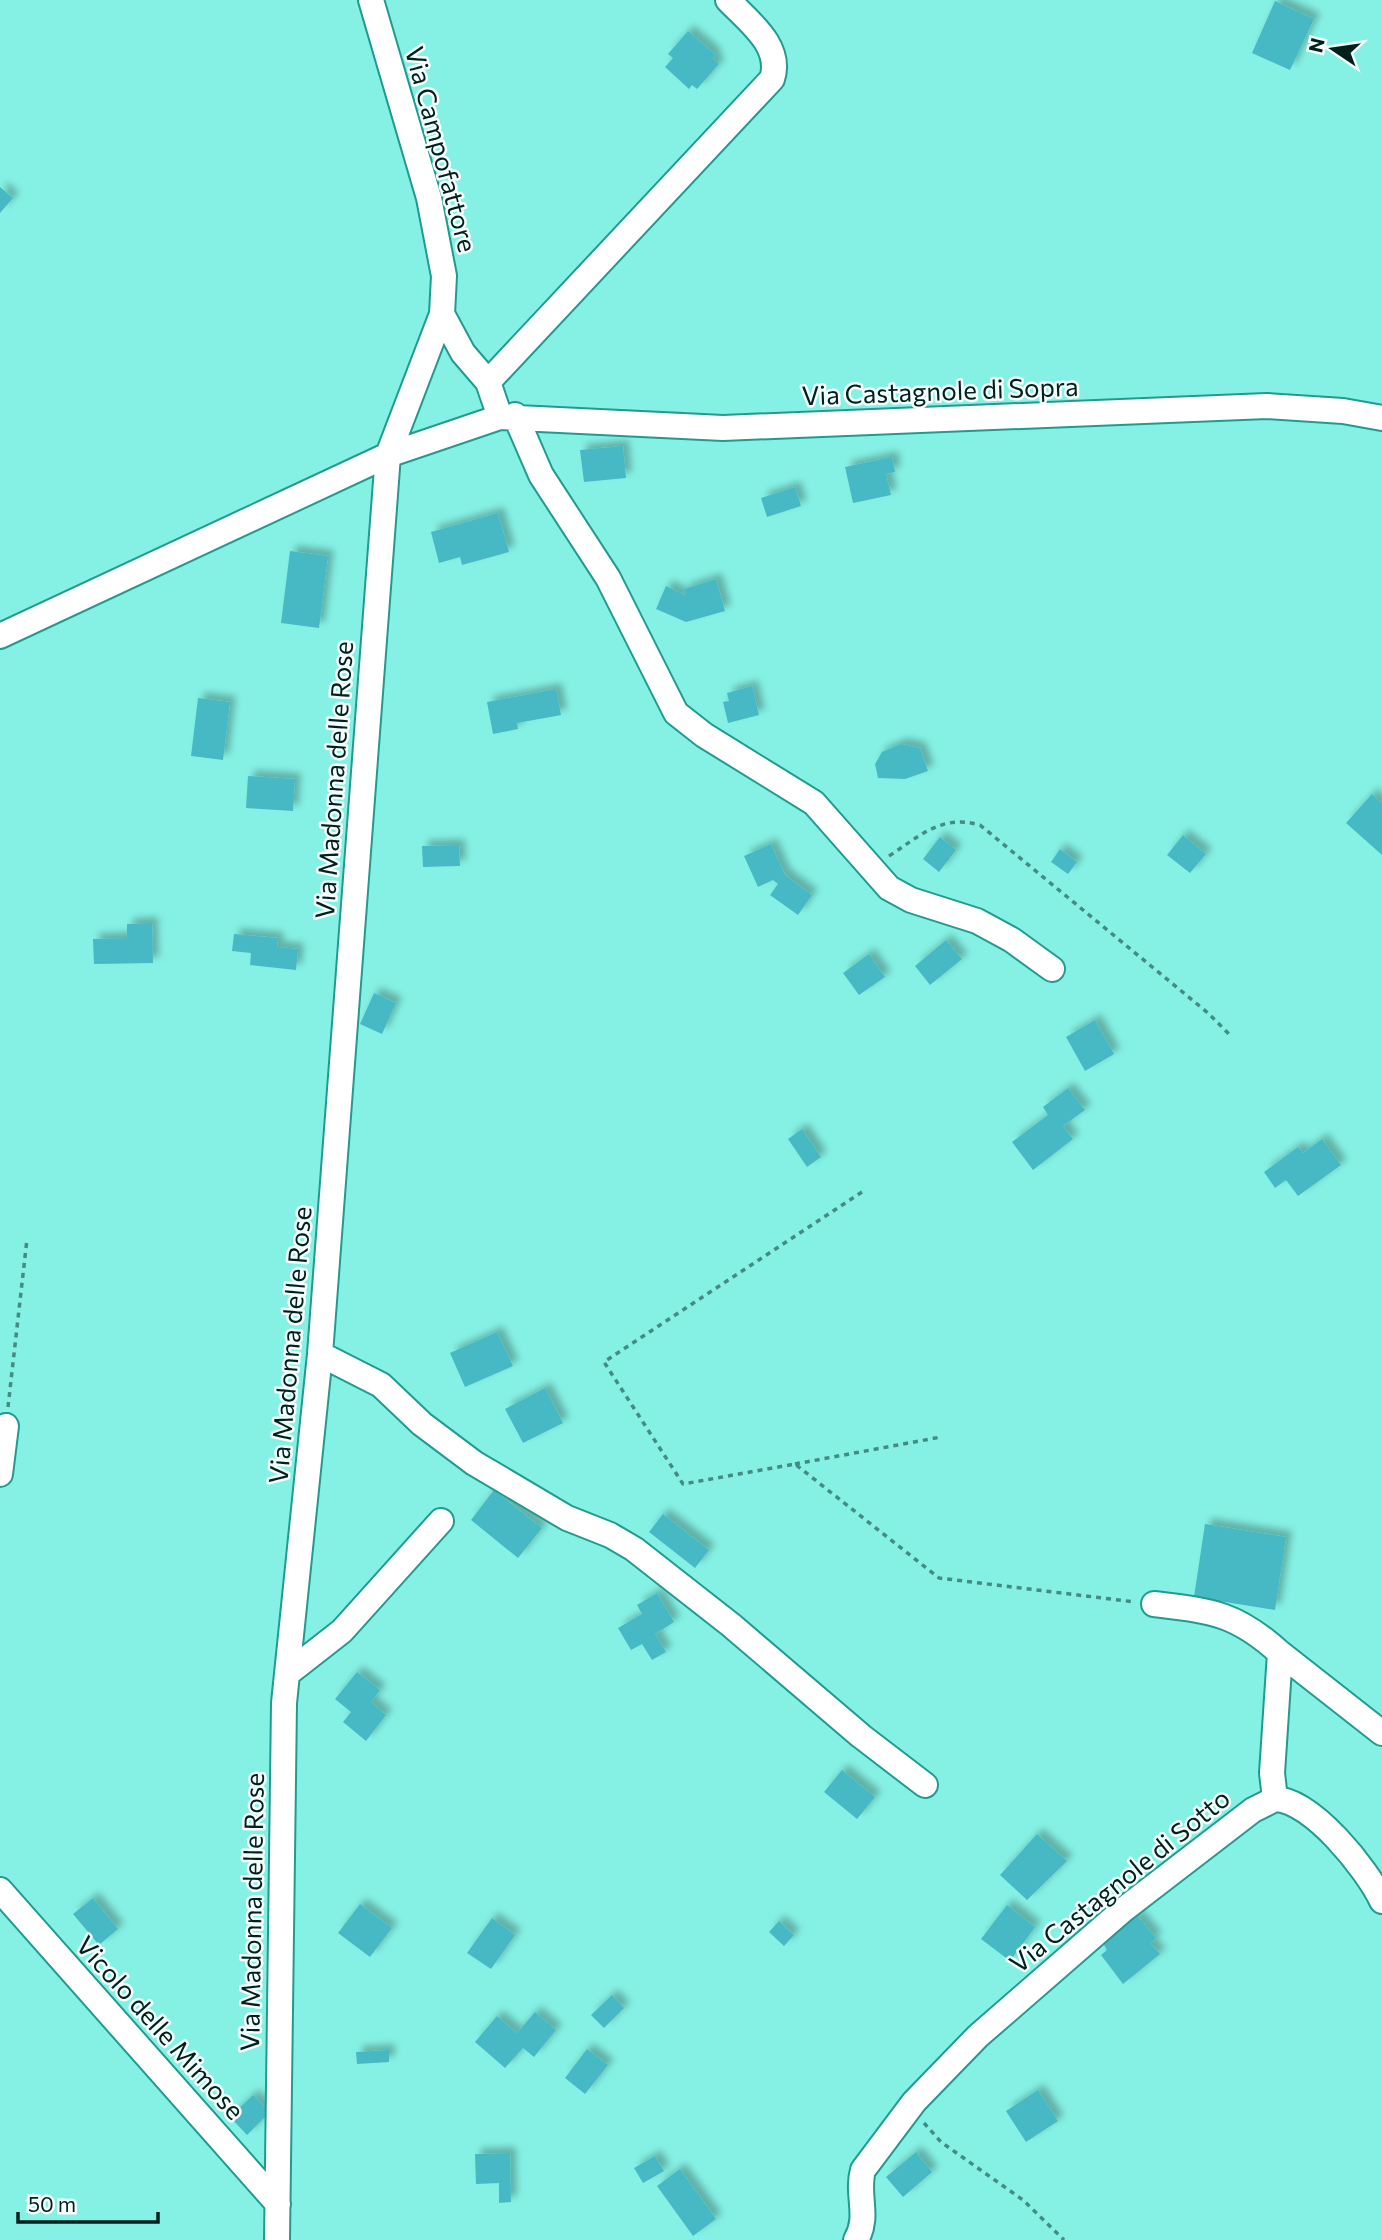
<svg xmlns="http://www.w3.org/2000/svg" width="1382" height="2240" font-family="Commissioner,sans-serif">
  <defs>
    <filter id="shadow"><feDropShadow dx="6" dy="-6" stdDeviation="3.5" flood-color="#0004"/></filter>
  </defs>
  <rect width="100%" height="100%" fill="#85f1e4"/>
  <path fill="#47b9c5" filter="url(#shadow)" d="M1275 1 1314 19 1290 70 1252 53Z
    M688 31 716 55 713 58 719 64 697 89 692 85 689 89 665 67 673 58 668 54Z
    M0 187 13 198 0 213Z
    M623 446 626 478 584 482 580 450Z
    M892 457 895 472 886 474 891 495 853 503 845 467Z
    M795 487 801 506 767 517 761 498Z
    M498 513 509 552 462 565 460 557 439 563 431 532Z
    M290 551 328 556 319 628 281 623Z
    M716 579 725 611 686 622 656 609 666 586 685 595 684 589Z
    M752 686 759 715 728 723 723 702 729 701 727 693Z
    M556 689 561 715 517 723 518 729 493 734 487 702Z
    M198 698 230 702 223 760 191 756Z
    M901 744 920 748 928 771 905 779 878 778 875 764 882 752Z
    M248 776 295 779 293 811 246 808Z
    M1372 794 1382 804V855L1346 823Z
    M1183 835 1206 854 1190 873 1167 855Z
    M940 837 956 850 939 872 923 859Z
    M771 844 785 875 812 895 798 915 770 895 778 884 773 880 758 887 744 856Z
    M459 845 460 866 423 867 422 846Z
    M1060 849 1077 862 1068 874 1051 862Z
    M152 923 153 963 94 964 93 939 127 938V924Z
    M234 934 278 938 277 947 298 949 296 970 250 965 251 953 232 951Z
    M946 940 962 959 930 985 915 966Z
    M869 954 885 977 859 995 843 973Z
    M374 993 396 1003 382 1034 360 1024Z
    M1095 1020 1114 1054 1085 1071 1066 1037Z
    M1068 1088 1085 1110 1063 1126 1073 1139 1033 1170 1012 1142 1048 1115 1043 1107Z
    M802 1129 821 1157 807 1167 788 1139Z
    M1322 1139 1341 1165 1298 1196 1286 1180 1275 1188 1264 1172 1298 1147 1303 1153Z
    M497 1332 513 1366 465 1387 450 1353Z
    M545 1388 563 1423 523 1443 505 1409Z
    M494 1490 542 1528 518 1558 471 1520Z
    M663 1514 709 1550 695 1568 649 1532Z
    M1205 1524 1286 1537 1275 1610 1194 1597Z
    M657 1593 674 1622 655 1634 666 1652 652 1660 642 1644 631 1650 618 1628 642 1614 637 1605Z
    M357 1672 380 1690 371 1702 386 1715 366 1741 343 1722 351 1712 335 1699Z
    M842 1770 875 1797 857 1819 824 1792Z
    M1037 1834 1067 1861 1027 1900 1000 1875Z
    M93 1898 118 1929 99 1945 73 1914Z
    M360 1904 392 1928 370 1957 338 1933Z
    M1007 1905 1035 1927 1010 1961 981 1939Z
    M1137 1915 1156 1938 1150 1943 1160 1954 1123 1984 1101 1955 1107 1950 1103 1943Z
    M492 1918 515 1935 491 1969 467 1953Z
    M779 1921 794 1935 784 1946 769 1932Z
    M612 1995 624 2008 604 2028 591 2015Z
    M535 2012 556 2030 534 2057 523 2048 505 2068 475 2042 497 2016 517 2033Z
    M587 2049 608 2065 585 2094 565 2078Z
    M389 2050V2062L357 2064 356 2052Z
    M1038 2090 1058 2121 1026 2142 1006 2111Z
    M253 2095 270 2112 247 2135 230 2117Z
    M916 2152 932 2172 903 2197 886 2177Z
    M510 2153 511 2202 499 2203V2183L476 2184 475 2154Z
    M655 2156 664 2171 643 2183 634 2168Z
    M680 2169 716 2219 693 2236 657 2186Z"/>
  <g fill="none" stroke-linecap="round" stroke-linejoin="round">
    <g stroke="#219b90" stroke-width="28">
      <path id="minor" d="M442 314 463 353 488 382 500 417
        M488 382 772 79C783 46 748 21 728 0
        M515 415 541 475 608 578 676 713 704 735 814 803 889 888 911 900 977 921 1012 940 1052 969
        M0 636 388 455 500 417 723 428 1267 406 1343 411 1382 418
        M320 1354 381 1385 422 1424 474 1463 567 1518 610 1535 634 1549 731 1625 861 1736 925 1785
        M0 1474 6 1426
        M1154 1604C1212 1611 1236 1613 1280 1653
        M287 1674 342 1631 441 1521
        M1275 1799 1272 1773 1280 1653 1382 1733
        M0 1890 278 2204
        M277 2240 284 1703 320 1354 388 455 442 314 444 276 429 198 371 0
        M856 2240C870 2216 856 2195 863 2170L914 2102 978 2036 1123 1910 1253 1810 1275 1799C1312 1800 1367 1869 1382 1901"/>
    </g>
    <path stroke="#448b83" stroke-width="3.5" stroke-dasharray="5 5" stroke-linecap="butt" d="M889 856C920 836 941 814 980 825L1208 1013 1230 1035
      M862 1192 604 1362 683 1484 795 1464 939 1578 1135 1602
      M8 1407 27 1239
      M795 1464 941 1437
      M924 2123 941 2142 1023 2200 1064 2240"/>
    <use href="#minor" stroke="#fff" stroke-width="24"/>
  </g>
  <g text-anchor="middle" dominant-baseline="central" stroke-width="5" stroke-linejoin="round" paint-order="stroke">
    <g font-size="26" fill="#00201d" stroke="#f4fefc">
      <text transform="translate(442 149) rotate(75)">Via Campofattore</text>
      <text transform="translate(940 390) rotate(-2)">Via Castagnole di Sopra</text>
      <text transform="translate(333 780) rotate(-86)">Via Madonna delle Rose</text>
      <text transform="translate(289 1345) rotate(-85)">Via Madonna delle Rose</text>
      <text transform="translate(1119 1880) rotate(-39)">Via Castagnole di Sotto</text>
      <text transform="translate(251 1912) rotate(-89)">Via Madonna delle Rose</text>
      <text transform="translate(161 2027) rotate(48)">Vicolo delle Mimose</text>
    </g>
  </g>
  <g transform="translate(1333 49) rotate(283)" stroke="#f4fefc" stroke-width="5" paint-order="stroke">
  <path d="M0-5L12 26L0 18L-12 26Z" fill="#00201d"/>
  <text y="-10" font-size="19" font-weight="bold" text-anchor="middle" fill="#00201d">N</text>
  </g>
  <path d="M18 2212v10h140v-10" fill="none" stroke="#00201d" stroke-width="3.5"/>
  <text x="28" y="2212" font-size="21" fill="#00201d" stroke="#f4fefc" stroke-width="5" paint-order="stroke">50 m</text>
</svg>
